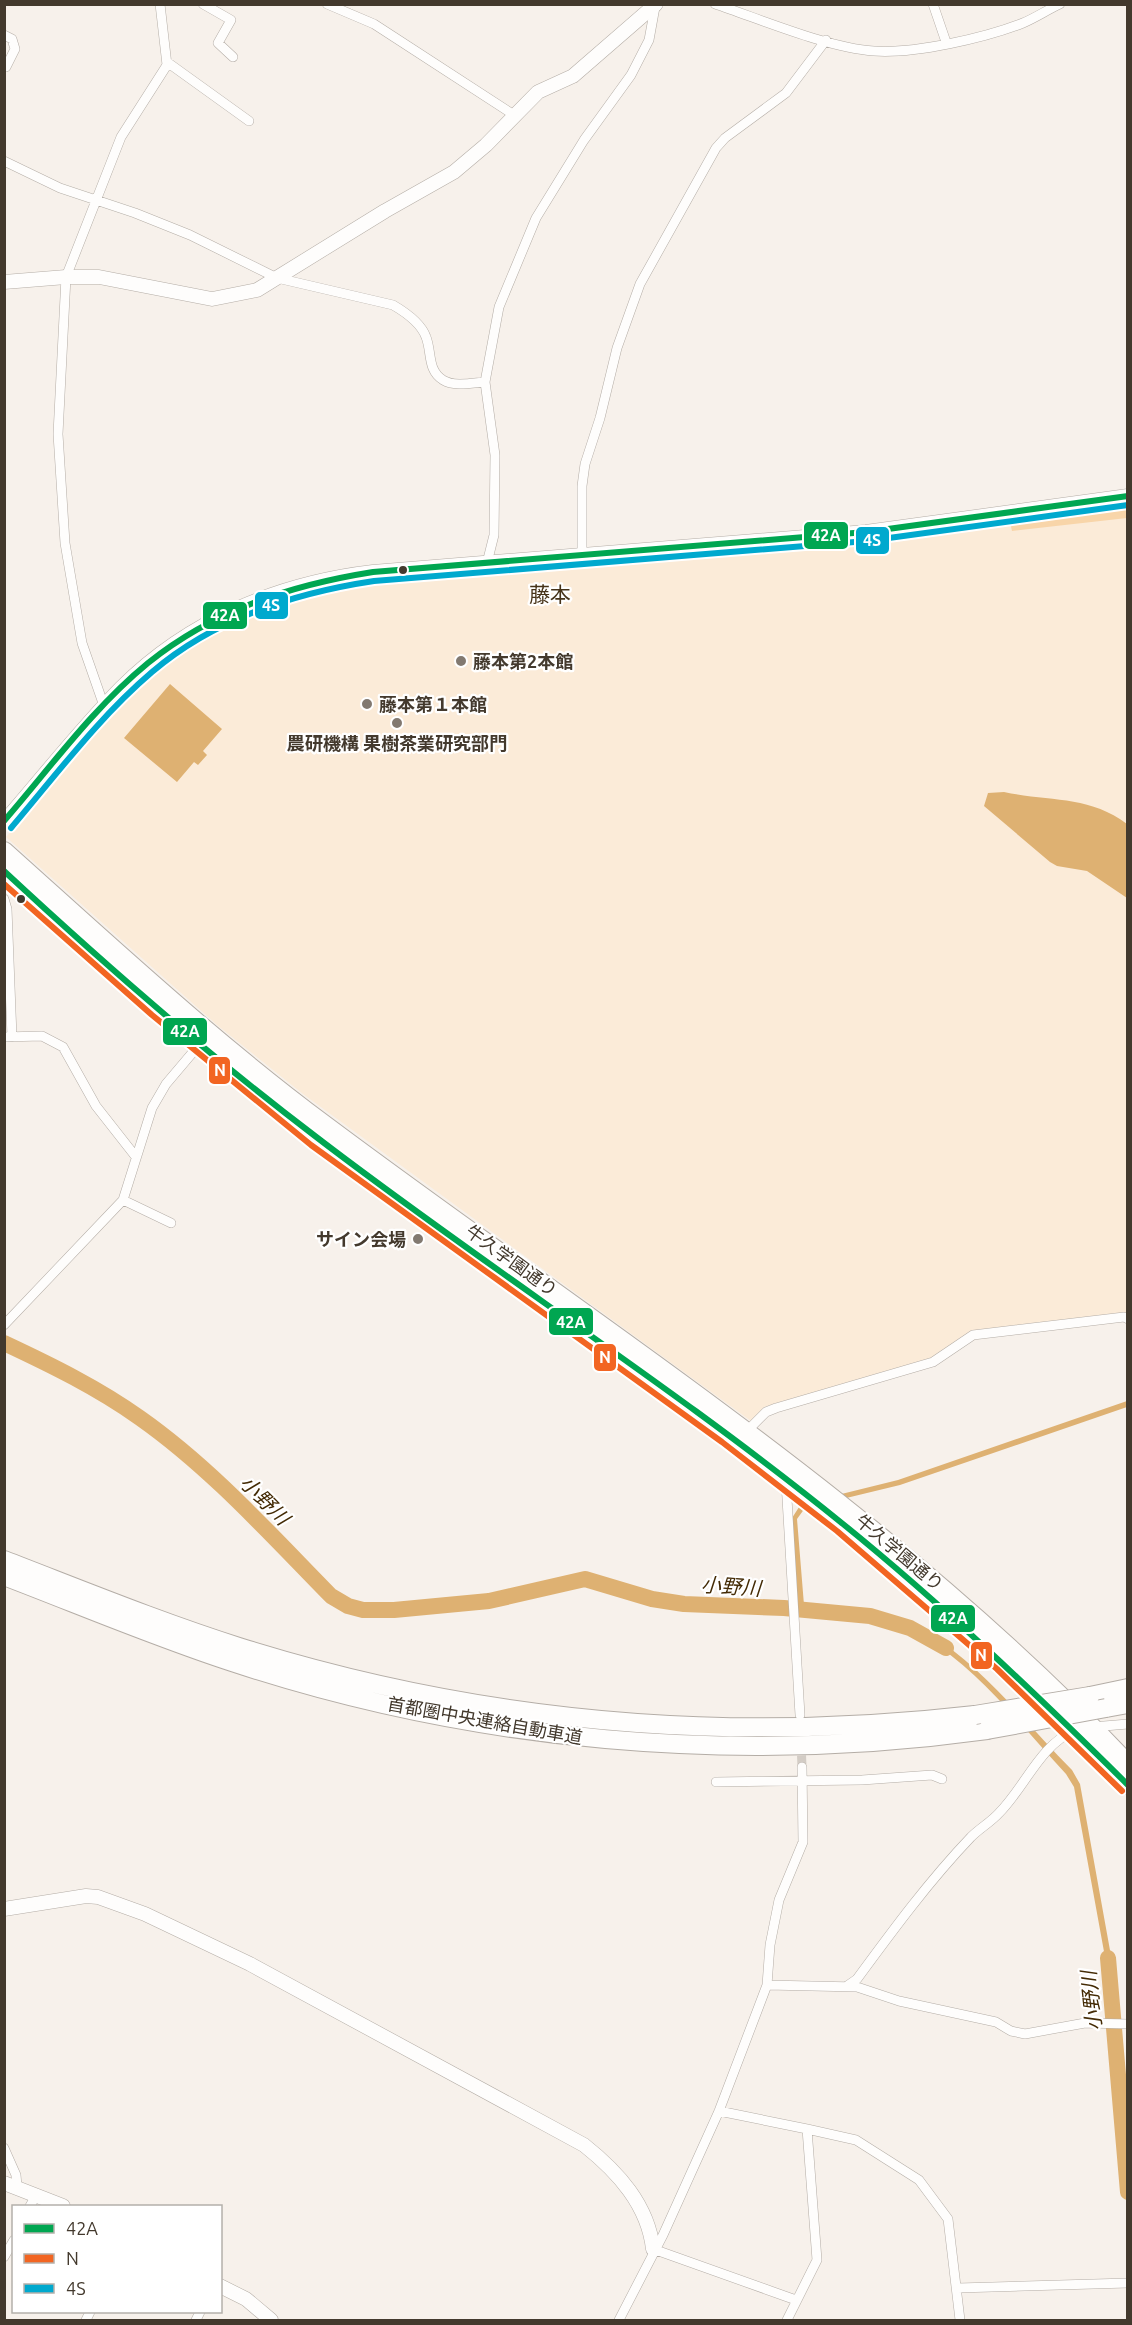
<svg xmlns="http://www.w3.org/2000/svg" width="1132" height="2325" font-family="Ubuntu,'Noto Sans JP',sans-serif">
  <rect width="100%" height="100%" fill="#f7f1eb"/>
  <path fill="#fbebd8" d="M1127 505V1314L965 1335 931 1359 764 1407 751 1421 303 1094 217 1025 6 837 112 712 174 654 249 612 324 588 1002 523Z"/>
  <path fill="#f8d5a9" d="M1127 505V518L1012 531 1010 522Z"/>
  <path fill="#deb172" d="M170 684 222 729 203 751 207 755 198 765 194 762 177 782 124 738Z
    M1004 792C1050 802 1088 795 1127 824V898L1087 871 1057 866 1050 862 984 806 988 793Z
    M1127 1401V1407L900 1485 805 1508 797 1519 804 1605 797 1606 792 1518 801 1504 898 1480Z
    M929 1634C984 1667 1026 1724 1072 1770L1080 1784 1115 1978 1109 1979 1074 1787 1066 1774C1025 1730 979 1670 927 1639Z"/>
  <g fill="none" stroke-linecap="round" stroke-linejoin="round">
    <path stroke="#deb172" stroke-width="3" d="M801 1606V1610"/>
    <path stroke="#deb172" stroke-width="16" d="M4 1343C51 1365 98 1388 140 1418 211 1468 270 1534 331 1596L348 1606 363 1610H394L489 1601 585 1579 652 1599 684 1604 784 1608 870 1616 910 1628 946 1648
      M1108 1958 1128 2192"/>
    <path stroke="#d3ccc5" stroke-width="9" stroke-dasharray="9 4.5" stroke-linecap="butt" d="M801 1742 802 1767"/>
    <g stroke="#b4ada6" stroke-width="10">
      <path id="street" d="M203 4 231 20 218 43 233 57
        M327 4 374 24 514 115
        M715 4C760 19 828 48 874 51 914 54 985 38 1023 23 1035 18 1047 10 1060 4
        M933 4 946 42
        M4 35 12 39 15 49 6 67
        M167 62 249 121
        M4 161 60 188 135 213 190 235 277 278 393 305C405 312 421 323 426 337 432 352 427 370 443 380 454 387 472 383 485 382
        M582 554V486L585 464 600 418 617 348 640 284 716 148 725 138 786 93 826 40
        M487 563 494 535 495 455 485 382 499 307 536 218 584 140 631 75 649 40 655 7
        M104 706 82 643 65 543 58 434 66 277 121 137 167 65 160 4
        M4 899 7 909 12 1037
        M4 1037 42 1036 63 1047 96 1106 136 1157
        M123 1200 171 1223
        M4 1325 123 1200 152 1108 166 1084 199 1045
        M745 1433 766 1412 776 1408 933 1362 973 1335 1124 1317 1128 1319
        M786 1482 800 1715
        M1092 1727 1128 1724
        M716 1782 862 1780 932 1775 942 1779
        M767 1985 857 1987 899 2001 996 2022 1011 2031 1025 2034 1085 2023 1128 2024
        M847 1986 857 1979C893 1930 929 1881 971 1837 980 1828 991 1822 999 1813 1025 1787 1040 1745 1075 1730
        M719 2111 807 2129 817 2260 787 2320
        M807 2129 856 2140 919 2180 948 2219 960 2320
        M4 2148 16 2175 17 2186
        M30 2206 37 2194
        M653 2249 796 2300
        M4 2257 14 2240
        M958 2288 1128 2283
        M86 2320 90 2312
        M196 2320 200 2312
        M619 2320 663 2235 719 2111 767 1985 770 1945 779 1900 803 1842 802 1767"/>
    </g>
    <g stroke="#b4ada6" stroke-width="15">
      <path id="secondary" d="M4 282 66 277H99L212 299 257 290 385 211 454 172 486 145 538 92 573 76 656 4
        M4 822C43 777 80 730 121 688 189 620 279 583 373 572L866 532 1128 496
        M4 1909 86 1896 98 1897 145 1914 250 1964 584 2145C618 2172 648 2205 653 2249
        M4 2183 63 2206
        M220 2286 246 2299 271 2320"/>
    </g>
    <g stroke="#b4ada6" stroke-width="20">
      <path id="highway" d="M4 851C109 945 212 1041 325 1125 599 1330 891 1513 1128 1764
        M4 871C105 965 208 1054 317 1138L727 1435 843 1524 1003 1662 1128 1785
        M4 1560C82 1590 160 1622 239 1647 481 1723 724 1744 975 1715
        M4 1576C80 1605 155 1637 232 1662 474 1742 735 1765 987 1730
        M1090 1696 1128 1688
        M1106 1708 1128 1704"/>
    </g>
    <use href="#street" stroke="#fefdfc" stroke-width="9"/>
    <use href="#secondary" stroke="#fefdfc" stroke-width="14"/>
    <use href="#highway" stroke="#fefdfc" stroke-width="18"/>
    <g stroke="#b4ada6" stroke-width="20" stroke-linecap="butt">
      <path id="highway-bridge" d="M975 1715 1090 1696
        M987 1730 1106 1708"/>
    </g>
    <use href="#highway-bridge" stroke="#fefdfc" stroke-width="18"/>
    <g stroke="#fff" stroke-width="10">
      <path id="bus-1" d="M4 821C50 768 93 708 148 663 214 610 291 585 373 572L866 532 1128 496
        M4 871C104 964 207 1054 315 1136 488 1269 673 1386 843 1524 943 1605 1036 1694 1128 1785"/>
    </g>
    <g stroke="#fff" stroke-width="10">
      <path id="bus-2" d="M4 884 152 1015 311 1145 722 1442 837 1531 997 1669 1122 1791"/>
    </g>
    <g stroke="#fff" stroke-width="10">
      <path id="bus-3" d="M11 828C56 775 99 717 152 672 215 618 294 593 374 581L867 541 1128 505"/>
    </g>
    <use href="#bus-1" stroke="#00a651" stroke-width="6"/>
    <use href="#bus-2" stroke="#f26522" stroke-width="6"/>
    <use href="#bus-3" stroke="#00a9ce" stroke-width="6"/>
  </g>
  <g fill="#43392d" stroke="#fff" stroke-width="2">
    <circle cx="403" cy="570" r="5"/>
    <circle cx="21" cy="899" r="5"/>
  </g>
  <g fill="#827970" stroke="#fff" stroke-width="2">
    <circle cx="461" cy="661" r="6"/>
    <circle cx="367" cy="704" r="6"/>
    <circle cx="397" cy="723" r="6"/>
    <circle cx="418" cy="1239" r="6"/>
  </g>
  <g text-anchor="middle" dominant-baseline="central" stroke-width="4.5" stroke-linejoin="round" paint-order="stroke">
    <g font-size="18" font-weight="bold" fill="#43392d" stroke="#fff" text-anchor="start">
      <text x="473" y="661">藤本第2本館</text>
      <text x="379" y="704">藤本第１本館</text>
      <text x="397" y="743" text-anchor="middle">農研機構 果樹茶業研究部門</text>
      <text x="406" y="1239" text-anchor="end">サイン会場</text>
    </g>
    <g font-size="18" fill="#43392d" stroke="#fff">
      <text transform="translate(512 1260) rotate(36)">牛久学園通り</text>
      <text transform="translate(900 1552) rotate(40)">牛久学園通り</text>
      <text transform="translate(485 1720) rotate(10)">首都圏中央連絡自動車道</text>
    </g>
    <g font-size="20" font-style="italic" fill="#442b05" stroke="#fff">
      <text transform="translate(265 1500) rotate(45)">小野川</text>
      <text transform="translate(731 1586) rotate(4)">小野川</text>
      <text transform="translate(1091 2001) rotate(-96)">小野川</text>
    </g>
    <g font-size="21" fill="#463319" stroke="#fff">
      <text x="550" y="594">藤本</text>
    </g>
  </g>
  <g stroke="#fff" stroke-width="2">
    <rect x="803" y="521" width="46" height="29" rx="6" fill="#00a651"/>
    <rect x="855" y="526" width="35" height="29" rx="6" fill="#00a9ce"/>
    <rect x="254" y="591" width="35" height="29" rx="6" fill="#00a9ce"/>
    <rect x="202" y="601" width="46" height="29" rx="6" fill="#00a651"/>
    <rect x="162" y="1017" width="46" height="29" rx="6" fill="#00a651"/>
    <rect x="208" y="1056" width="23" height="29" rx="6" fill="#f26522"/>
    <rect x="548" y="1307" width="46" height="29" rx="6" fill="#00a651"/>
    <rect x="593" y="1343" width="24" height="29" rx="6" fill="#f26522"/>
    <rect x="930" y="1604" width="46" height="29" rx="6" fill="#00a651"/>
    <rect x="970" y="1641" width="23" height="29" rx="6" fill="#f26522"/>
  </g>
  <g font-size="16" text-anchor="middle" font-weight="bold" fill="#fff">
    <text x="826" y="541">42A</text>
    <text x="872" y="546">4S</text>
    <text x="271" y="611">4S</text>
    <text x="225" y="621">42A</text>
    <text x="185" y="1037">42A</text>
    <text x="220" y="1076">N</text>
    <text x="571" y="1328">42A</text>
    <text x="605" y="1363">N</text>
    <text x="953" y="1624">42A</text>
    <text x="981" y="1661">N</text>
  </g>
  <rect width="1132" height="2325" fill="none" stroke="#43392d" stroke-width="12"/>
  <rect x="12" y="2205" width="210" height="108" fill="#ffffff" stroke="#b4b0ab" stroke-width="1.5"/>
  <rect x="24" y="2224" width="30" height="9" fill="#00a651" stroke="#b4b0ab" stroke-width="1.5"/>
  <text x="66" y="2235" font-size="18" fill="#43392d">42A</text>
  <rect x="24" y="2254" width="30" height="9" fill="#f26522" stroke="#b4b0ab" stroke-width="1.5"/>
  <text x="66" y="2265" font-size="18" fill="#43392d">N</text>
  <rect x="24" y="2284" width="30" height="9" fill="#00a9ce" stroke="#b4b0ab" stroke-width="1.5"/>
  <text x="66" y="2295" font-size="18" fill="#43392d">4S</text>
</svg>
